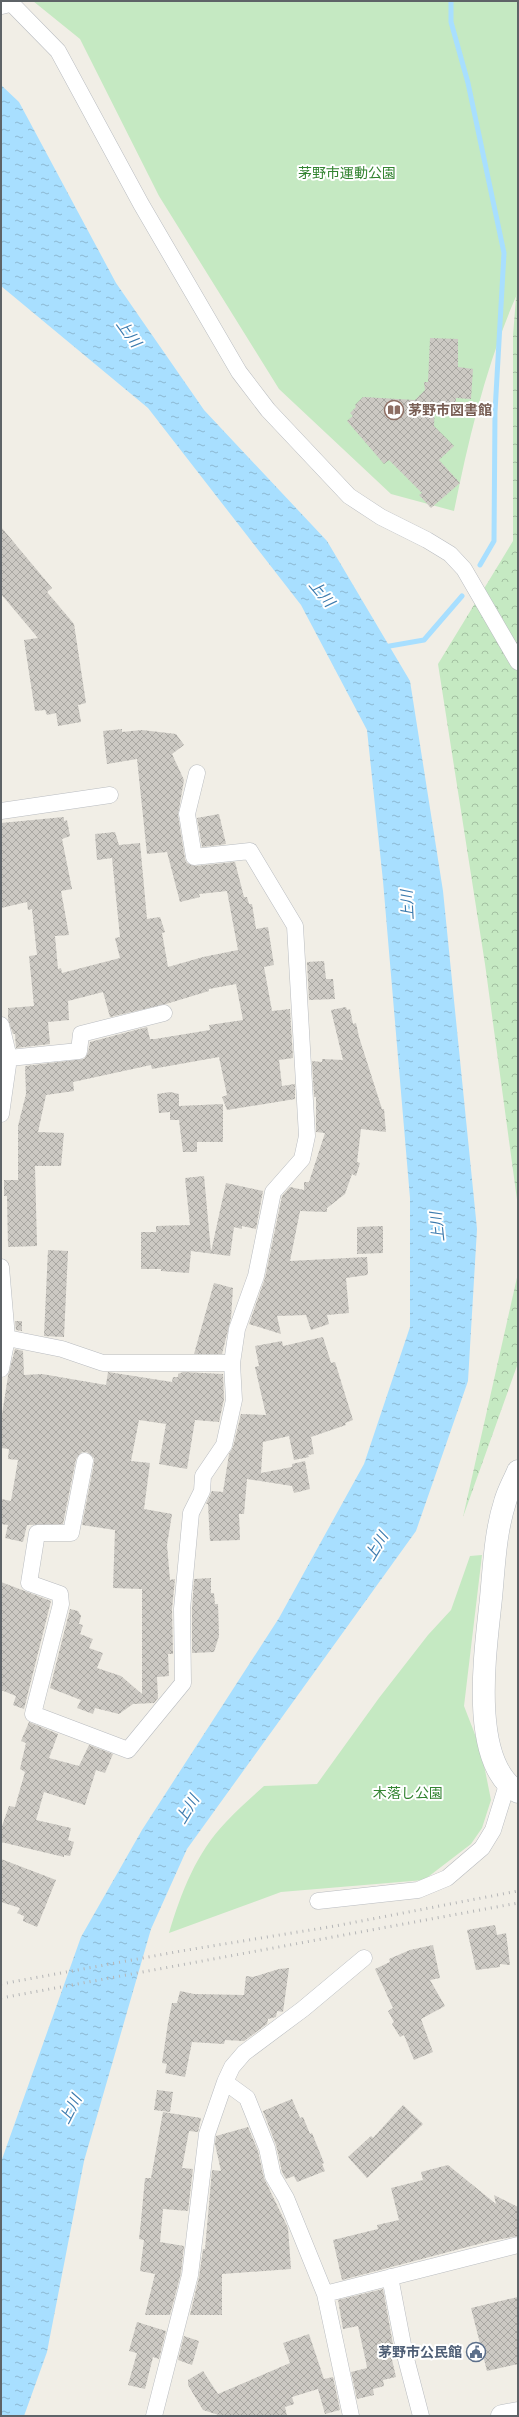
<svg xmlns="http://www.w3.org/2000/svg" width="519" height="2417" font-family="'Space Grotesk','Noto Sans JP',sans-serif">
  <defs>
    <pattern id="forest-crowns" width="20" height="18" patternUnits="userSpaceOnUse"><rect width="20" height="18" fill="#c5e9c2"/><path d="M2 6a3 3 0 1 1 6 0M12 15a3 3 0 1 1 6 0" fill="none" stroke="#a3c0a1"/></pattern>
    <pattern id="water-ripples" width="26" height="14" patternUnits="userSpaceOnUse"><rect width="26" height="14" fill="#a8dfff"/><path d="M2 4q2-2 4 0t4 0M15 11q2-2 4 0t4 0" fill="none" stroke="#8cb8d2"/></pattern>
    <pattern id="building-cross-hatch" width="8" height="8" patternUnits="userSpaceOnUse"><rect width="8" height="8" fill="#ccc9c3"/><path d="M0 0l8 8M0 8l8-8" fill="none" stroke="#a9a7a2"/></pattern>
  </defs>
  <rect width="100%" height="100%" fill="#f1eee6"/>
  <path fill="url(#forest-crowns)" d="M518 273V1207L485 964 438 664 513 541V335Z
    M518 1273V1363L463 1517Z"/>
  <path fill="#c5e9c2" d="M33 1H518V292C487 361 469 437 454 511L391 494 279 389 159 196 80 39Z
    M482 1555 464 1706 481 1750 491 1800 482 1828 471 1844 424 1880 281 1892 169 1933C181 1893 196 1853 226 1822 238 1809 251 1798 264 1786L317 1784 379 1698 428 1635 451 1610 470 1556Z"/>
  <path fill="url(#water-ripples)" d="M1 85 19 102 116 283 204 410 327 541 410 681 443 891 477 1229 468 1381 416 1531 187 1849 151 1929 84 2161 47 2352 24 2416H1V2162L81 1937 142 1830 279 1618 364 1464 410 1327V1198L383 881 367 730 301 605 148 408 1 286Z"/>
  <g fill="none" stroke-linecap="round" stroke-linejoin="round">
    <path stroke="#a8dfff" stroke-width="5" d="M451 1V22L468 83 504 253 495 412 494 541 480 565
      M384 647 424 640 462 596"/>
  </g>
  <path fill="url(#building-cross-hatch)" d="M430 338 458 339V367L473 369 471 399 456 398 455 408 435 407 434 426 454 446 439 460 460 483 431 508 419 495 422 493 389 460 384 464 347 421 353 416 350 413 356 407 355 405 363 397 415 400 425 390 424 382H428Z
    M1 527 52 588 47 592 74 624 86 703 78 705 81 722 58 726 56 713 47 715 45 710 35 711 24 640 38 638 1 594Z
    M122 729V732L142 730 176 734 184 745 172 754 184 780 178 815 185 859 187 863 195 866 235 862 244 897H247L249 904H252L256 929 268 927 274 965 264 967 272 1011 290 1009 293 1058 279 1060 282 1086 295 1084V1099L227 1110 222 1097 227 1095 219 1057 152 1069 151 1065 73 1082 74 1091 46 1095 38 1132 64 1133 61 1166H35L37 1246 8 1247 7 1196H4V1180H18V1126L26 1094 25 1066 84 1059 88 1052 90 1042 147 1027 150 1039H155L210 1030 209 1025 243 1020 236 984 209 989V991L166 1004 110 1017 103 992 68 1001 69 1020 48 1022 50 1044 16 1048 15 1034H13L8 1019V1008L34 1006 29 956 37 955 32 909 28 910 27 902 1 908V823L64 817V821L67 820 70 836 62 839 72 889 61 891 69 935 55 936 58 969 61 968 62 973 120 958 115 938 120 937 112 858 97 860 95 834 115 832 119 845 140 843 147 919 160 917 165 932 162 933 168 967 203 957 238 950 227 891 199 894 200 897 180 902 167 852 147 854 137 759 107 764 103 731Z
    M219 814 226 844 202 847 197 818Z
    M324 961 326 979H333L335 999 309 1000 307 962Z
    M346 1007 347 1010 350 1009 353 1024 356 1023 359 1037 382 1109H384L386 1132 361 1129 357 1162 360 1163 356 1176 352 1174 345 1194 327 1208V1212L300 1211 290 1261 367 1257 368 1273 367 1275 346 1278 349 1313 327 1315 329 1324 311 1330 306 1315 277 1316 281 1334 249 1324 265 1278 282 1196 290 1187 304 1190V1182H309L325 1133 316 1132V1097H314L312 1061 322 1062V1059L343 1060 331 1010Z
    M170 1092 179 1094V1106L223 1104V1142H197V1152H183L179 1120H170V1112L159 1113 157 1094Z
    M204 1176 211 1252 226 1183 263 1191 256 1229 242 1226V1229L234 1227 230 1256 191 1251 189 1273 161 1271V1269H141V1232H156V1226L190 1225 185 1178Z
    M383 1226V1253L357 1254V1227Z
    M48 1250 68 1251 64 1337 44 1336Z
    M214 1283 233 1288 231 1318 222 1354H194Z
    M15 1321H22V1331L16 1330Z
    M323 1337 331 1363 335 1362 353 1420 345 1423 346 1425 311 1437 314 1454 308 1455 309 1457 294 1460 289 1436 263 1442 261 1473 292 1467V1464L305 1461 310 1489 294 1493 292 1486 247 1479 244 1514H239L240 1540 210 1541 208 1504H206L212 1491 223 1492 229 1454 233 1447 241 1414 266 1415 255 1367 259 1366 255 1346 282 1341 283 1346Z
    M15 1349 23 1351 24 1375 42 1374 106 1385 108 1372 172 1382 173 1377H178V1374L183 1372 223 1374 224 1399 219 1422 195 1420 187 1469 159 1464 166 1424 139 1420 131 1461 150 1463 144 1509 172 1514 167 1545 170 1580 175 1579 172 1609 173 1654H168L169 1676 157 1677 158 1698 154 1703 133 1704 119 1714 95 1708 93 1714 77 1708 81 1700 50 1688 70 1609 78 1611 81 1616 79 1624 83 1625 80 1634 93 1639 89 1648 103 1653 97 1668 121 1676 142 1694V1589L113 1588 115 1530 82 1525 94 1463V1458L87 1452H82L76 1459 63 1524 27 1525 23 1542 5 1538 8 1525 1 1524V1499L11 1501 18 1460 8 1459 9 1449 1 1448V1421L8 1376Z
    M211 1578V1593H214L215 1604H218L219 1636 214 1652 192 1653V1609L194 1579Z
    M1 1582 51 1601 24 1709 13 1705 16 1696 1 1690Z
    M29 1722 58 1734 49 1758 79 1766 89 1745 113 1754 105 1773 96 1770 85 1805 44 1792 36 1820 71 1828 68 1840 74 1842 70 1856 64 1855V1857L1 1842V1829L9 1806 15 1807 25 1772 20 1769 26 1743 21 1741Z
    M1 1859 56 1880 37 1927 23 1921 24 1916 17 1913 20 1908 1 1902Z
    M495 1925 497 1935 506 1933 510 1965 500 1964V1967L476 1970 467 1930Z
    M433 1945 440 1978 430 1980 445 2006 421 2019 433 2052 414 2060 404 2035 400 2037 392 2024 394 2022 388 2011 393 2008 375 1969 390 1962 389 1959 410 1950Z
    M289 1968 283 2012 277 2011 276 2017 268 2019 267 2024 244 2041 225 2040 224 2044 192 2042 185 2077 165 2073 167 2064 162 2063 168 2023 172 2003H177L180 1991 194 1994 244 1995 246 1976 253 1977 279 1969Z
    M157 2090 173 2092 170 2112 154 2110Z
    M292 2099 300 2118 303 2117 310 2134 312 2133 324 2163 322 2164 325 2171 297 2182 294 2176 286 2179 282 2172 276 2145 263 2111Z
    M403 2105 423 2124 367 2178 348 2157 371 2136 373 2138Z
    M163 2112 201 2118 198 2132 189 2131 182 2168 193 2169 188 2211 163 2209 160 2242 184 2246 181 2273 170 2315H145L155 2274 140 2271 144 2240 139 2239 141 2221 145 2178H151Z
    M248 2127 258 2151 264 2178 288 2228 291 2269 222 2274V2315H190L199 2277 203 2249H205L212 2170 221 2171 215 2144 216 2136Z
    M448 2165 496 2204 494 2195 518 2207V2236L490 2241 342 2280 333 2240 378 2229 377 2225 399 2220 391 2188 423 2180 421 2172Z
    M383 2289 394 2350 390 2351 396 2377 383 2380 384 2386 373 2389 374 2395 357 2399 351 2372 367 2368 366 2362 358 2326 343 2329 338 2300Z
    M518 2297V2364L487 2371 471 2308Z
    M137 2322 166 2331 159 2359 153 2357 145 2389 128 2385 137 2353 129 2351Z
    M309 2334 324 2379 333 2377 340 2410 325 2414 318 2389 292 2397 294 2404 285 2407 287 2416H222L203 2410 188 2385V2380L203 2371 218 2394 290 2363 283 2343Z
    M184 2336 199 2341 192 2365 178 2360Z"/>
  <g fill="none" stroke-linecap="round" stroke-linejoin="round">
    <g stroke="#b9bcc0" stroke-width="17">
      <path id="street" d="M9 1 58 51 141 204 239 372 268 410 349 496 381 517 427 540 450 554 464 569 518 662
        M1 811 110 795
        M1 1025 9 1058 1 1114
        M9 1058 79 1051 81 1034 164 1013
        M1 1267 7 1338 1 1369
        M7 1338 62 1349 103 1363H232L237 1329 256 1276 273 1192 302 1159 307 1136 295 926 250 851 194 857 187 814 197 773
        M85 1461 71 1533H37L29 1583 60 1594 61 1604 33 1714 128 1750 183 1683 182 1609 191 1513 202 1491 203 1476 224 1445 234 1400 232 1363
        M318 1901 418 1890 447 1878 482 1848 493 1830 507 1785
        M225 2082 247 2098 267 2148 273 2176 286 2198 325 2294 351 2416
        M390 2277 405 2355 421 2416
        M325 2294 518 2245
        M154 2416 190 2275 207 2134 225 2082 232 2067 244 2053 303 2009 364 1958"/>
    </g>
    <g stroke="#b8bcc0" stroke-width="23">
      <path id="secondary" d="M1 3 9 1
        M518 1471C514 1481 508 1491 505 1502 495 1533 494 1567 491 1598 486 1648 468 1761 518 1792
        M502 2416 518 2413"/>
    </g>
    <use href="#street" stroke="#fff" stroke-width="16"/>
    <use href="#secondary" stroke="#fff" stroke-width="22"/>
    <path stroke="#b5b6b7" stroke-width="3" stroke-dasharray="1 5" stroke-linecap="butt" d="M1 1984 181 1951 335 1926 518 1891
      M1 1998 518 1903"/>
  </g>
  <defs>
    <g id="library-ring" transform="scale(1)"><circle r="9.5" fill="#fff" stroke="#8d6e63" stroke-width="1.5"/><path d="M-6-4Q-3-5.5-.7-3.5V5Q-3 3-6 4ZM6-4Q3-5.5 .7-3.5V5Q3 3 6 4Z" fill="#8d6e63"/></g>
    <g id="civic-ring" transform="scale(1)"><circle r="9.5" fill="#fff" stroke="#5c6f8a" stroke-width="1.5"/><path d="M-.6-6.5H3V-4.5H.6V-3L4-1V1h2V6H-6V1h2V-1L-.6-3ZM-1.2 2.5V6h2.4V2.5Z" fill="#5c6f8a"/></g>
  </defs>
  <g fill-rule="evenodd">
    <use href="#library-ring" x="394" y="410"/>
    <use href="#civic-ring" x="476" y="2352"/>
  </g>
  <g text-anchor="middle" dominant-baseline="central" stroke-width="4" stroke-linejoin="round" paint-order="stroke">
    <g font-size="14" fill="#328330" stroke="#fff">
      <text x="347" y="173">茅野市運動公園</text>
      <text x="408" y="1793">木落し公園</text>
    </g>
    <g font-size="14" font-weight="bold" fill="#785e54" stroke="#fff" text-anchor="start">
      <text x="408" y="410">茅野市図書館</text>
    </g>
    <g font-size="14" font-weight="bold" fill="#4e5e75" stroke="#fff" text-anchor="end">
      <text x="462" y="2352">茅野市公民館</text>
    </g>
    <g font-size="15" font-style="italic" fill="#3c7bae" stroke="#fff">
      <text transform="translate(129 333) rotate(54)">上川</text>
      <text transform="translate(322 593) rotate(50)">上川</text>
      <text transform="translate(407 905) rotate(-93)">上川</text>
      <text transform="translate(437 1227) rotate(-96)">上川</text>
      <text transform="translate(376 1546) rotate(-59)">上川</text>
      <text transform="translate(187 1809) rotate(-59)">上川</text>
      <text transform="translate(70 2109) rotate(-63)">上川</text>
    </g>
  </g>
  <rect width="519" height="2417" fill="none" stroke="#5e6367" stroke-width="4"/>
</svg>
